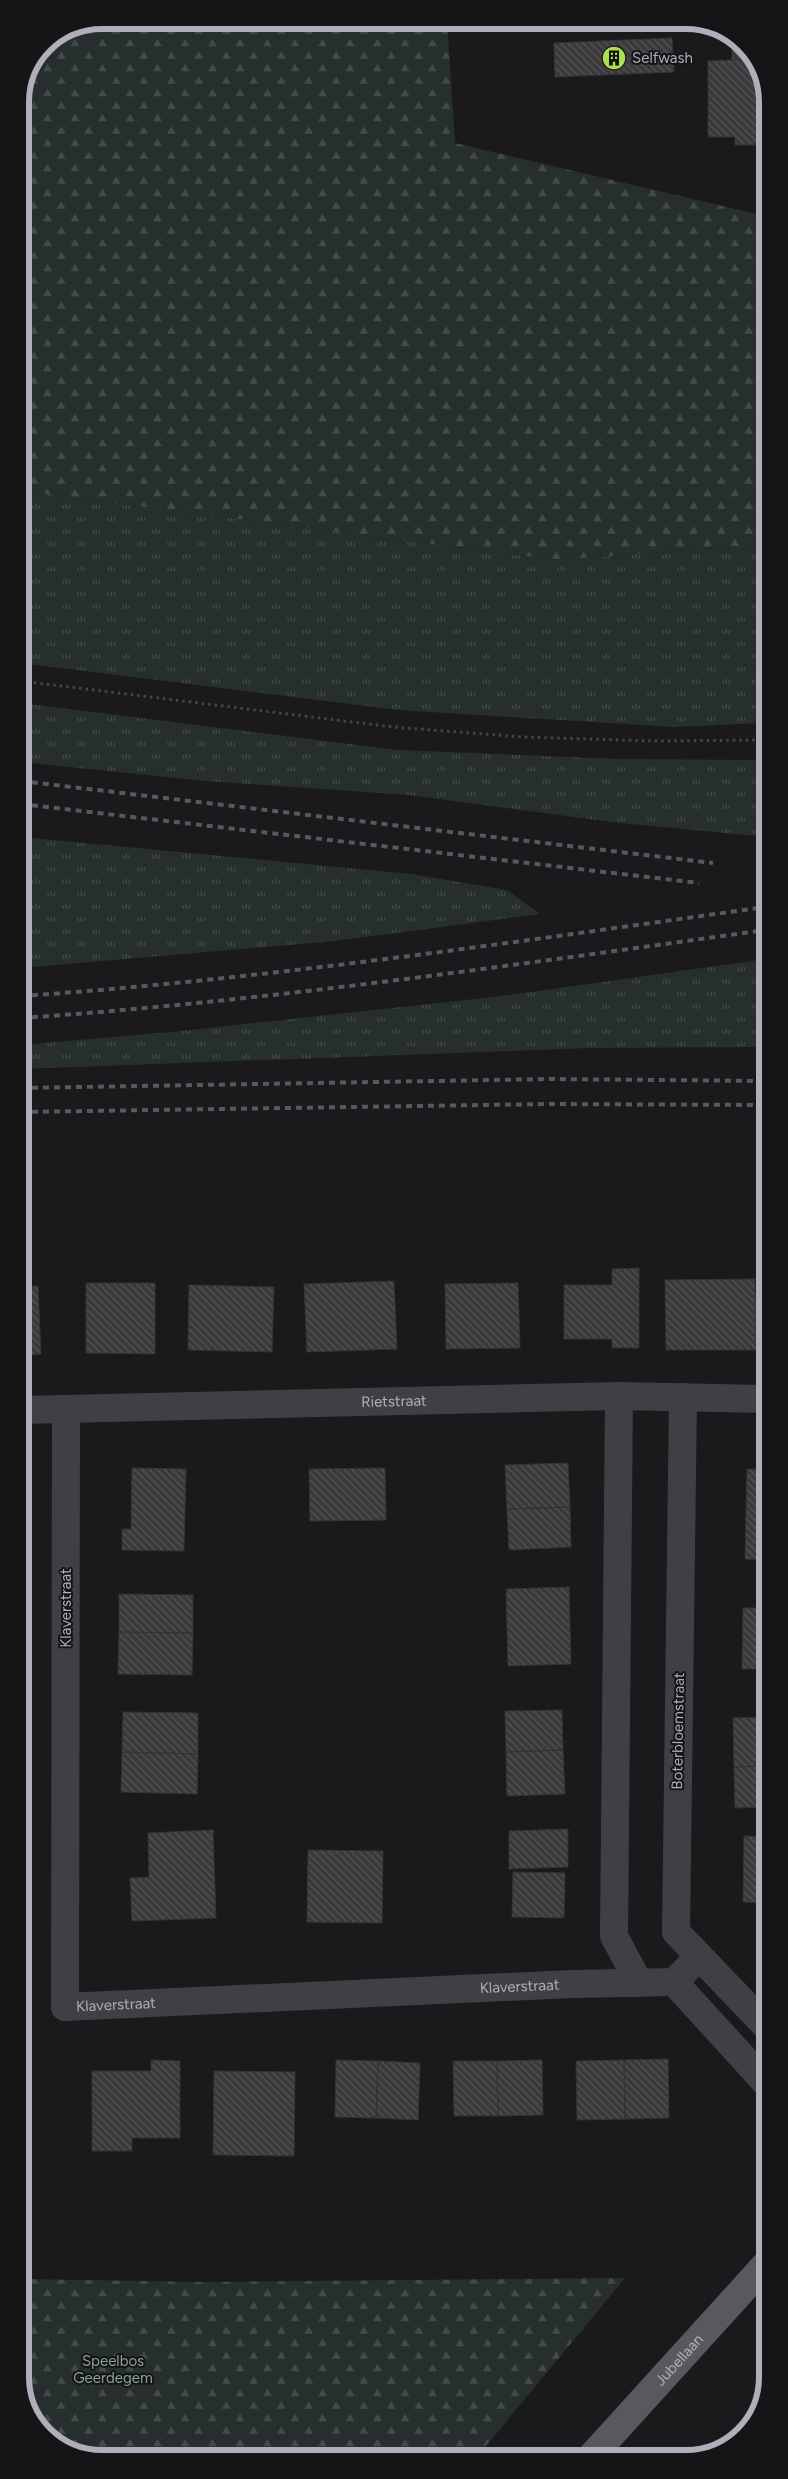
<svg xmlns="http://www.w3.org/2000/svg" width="788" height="2479" font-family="Figtree,sans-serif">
  <defs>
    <pattern id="grass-tufts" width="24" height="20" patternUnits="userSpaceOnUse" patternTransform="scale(1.25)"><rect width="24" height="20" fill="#272f2e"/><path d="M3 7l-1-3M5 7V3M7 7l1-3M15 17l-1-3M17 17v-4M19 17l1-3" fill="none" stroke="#444a4a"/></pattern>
    <pattern id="forest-firs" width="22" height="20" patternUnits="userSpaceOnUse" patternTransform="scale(1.25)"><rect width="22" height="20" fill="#272f2e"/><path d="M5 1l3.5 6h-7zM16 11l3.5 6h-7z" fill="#444a4a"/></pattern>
    <pattern id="building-back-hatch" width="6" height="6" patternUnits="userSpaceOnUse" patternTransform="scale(1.25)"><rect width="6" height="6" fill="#3b393c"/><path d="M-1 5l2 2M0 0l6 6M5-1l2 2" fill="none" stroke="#555356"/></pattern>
  </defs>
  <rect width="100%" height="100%" fill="#1a191b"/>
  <path fill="url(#grass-tufts)" d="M21 491 556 560 766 544V723L674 727 398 710 21 663Z
    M21 703 398 750 618 759 766 760V837L620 823 409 795 206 781 21 762Z
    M21 837 411 874 507 890 540 914 335 941 21 968Z
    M766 959V1047L590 1048 21 1069V1045L172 1032 502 996Z"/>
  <path fill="url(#forest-firs)" d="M102 20H447L455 143 765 216 766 544 556 560 21 491 20 97 44 44Z
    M625 2278 477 2457 96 2459 48 2439 23 2398V2279L204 2282Z"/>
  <path fill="url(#building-back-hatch)" stroke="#353336" d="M732 37 740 40 753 60H732Z
    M672 38 674 72 555 77 554 43Z
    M732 60H753L765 81V145H735V137H708V61Z
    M639 1268V1348H612V1339H564V1285H612V1269Z
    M755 1279 756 1350H666L665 1280Z
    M394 1281 397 1349 307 1352 304 1284Z
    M86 1283H155V1354L86 1353Z
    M518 1283 520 1348 446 1349 445 1284Z
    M189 1285 274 1287 272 1352 188 1350Z
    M38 1286 41 1354 22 1355 21 1287Z
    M568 1463 570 1507 507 1509 505 1465Z
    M132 1468 186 1469 184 1551 122 1550V1529H131Z
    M385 1468 386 1520 310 1521 309 1469Z
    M747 1469 767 1470V1560L745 1559Z
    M570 1507 571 1547 509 1550 507 1509Z
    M569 1587 571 1664 508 1666 506 1589Z
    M119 1594 193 1595V1633L119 1632Z
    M743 1608H767V1669H742Z
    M119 1632 193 1633 192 1675 118 1674Z
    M562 1710 563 1750 506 1752 505 1711Z
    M123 1712 198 1713V1754L122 1752Z
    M767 1717V1766L734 1767 733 1718Z
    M563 1750 565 1794 507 1796 506 1752Z
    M122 1752 198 1754 197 1794 121 1792Z
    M767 1766V1807L735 1808 734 1767Z
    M568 1829V1867L509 1869V1831Z
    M213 1830 216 1918 132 1921 130 1878 149 1877 148 1833Z
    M744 1836 767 1837V1903L743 1902Z
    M308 1850 383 1851 382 1923 307 1922Z
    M513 1872 565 1873 564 1918 512 1917Z
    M668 2059 669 2118 625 2119 624 2060Z
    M151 2060 180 2061V2138H132V2151H92V2071H151Z
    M336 2060 378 2061 376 2118 335 2117Z
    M542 2060 543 2115 498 2116 497 2061Z
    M624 2060 625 2119 577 2120 576 2061Z
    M378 2061 420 2063 418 2120 376 2118Z
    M453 2061H497L498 2116H454Z
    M214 2071 295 2072 294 2156 213 2155Z"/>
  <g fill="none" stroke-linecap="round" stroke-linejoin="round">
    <path stroke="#47444b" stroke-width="3" stroke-dasharray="2.5 4" stroke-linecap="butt" d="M21 681 393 727 523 737 656 741 766 740"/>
    <g stroke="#423f44" stroke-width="28">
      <path d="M619 1396 614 1936 639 1983"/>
      <path d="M683 1397 676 1932 768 2028"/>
      <path id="s1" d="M22 1410 619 1396 767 1399"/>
      <path id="s2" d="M66 1410 65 2007 572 1984 674 1982 699 1957"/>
      <path d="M674 1982 768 2085"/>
    </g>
    <path stroke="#5a575e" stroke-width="28" id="s3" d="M591 2457 768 2262"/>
    <path stroke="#5a575e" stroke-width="4" stroke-dasharray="6 5" stroke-linecap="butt" d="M21 781 713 863
      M21 804 699 883
      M21 996C271 979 519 941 766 907
      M21 1018C271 1001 519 964 766 930
      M21 1088 549 1079 766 1081
      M21 1112 549 1104 766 1105"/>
  </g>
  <defs>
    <g id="building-disc" transform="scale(1.25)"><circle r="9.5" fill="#aadf4d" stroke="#151416"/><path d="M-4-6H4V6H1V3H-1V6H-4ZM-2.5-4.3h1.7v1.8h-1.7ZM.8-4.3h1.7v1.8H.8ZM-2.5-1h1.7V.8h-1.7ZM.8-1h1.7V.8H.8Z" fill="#111"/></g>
  </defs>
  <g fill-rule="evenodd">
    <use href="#building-disc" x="614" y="58"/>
  </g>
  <g text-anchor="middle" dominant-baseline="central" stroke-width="4" stroke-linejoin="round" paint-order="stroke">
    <g font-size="15" fill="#b1adb9" stroke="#151416" text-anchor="start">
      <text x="632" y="58">Selfwash</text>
    </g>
    <g font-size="15" fill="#b1adb9" stroke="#151416">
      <text stroke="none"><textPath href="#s1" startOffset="372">Rietstraat</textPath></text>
      <text transform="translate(66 1608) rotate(-90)">Klaverstraat</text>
      <text transform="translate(678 1731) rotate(-89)">Boterbloemstraat</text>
      <text stroke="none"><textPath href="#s2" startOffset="1052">Klaverstraat</textPath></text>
      <text stroke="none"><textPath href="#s2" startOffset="648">Klaverstraat</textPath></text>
      <text stroke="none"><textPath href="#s3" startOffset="131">Jubellaan</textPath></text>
    </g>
    <g font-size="15" fill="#86a29b" stroke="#151416">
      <text x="113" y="2361">Speelbos<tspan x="113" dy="17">Geerdegem</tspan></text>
    </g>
  </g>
  <path d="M0 0H788V2479H0ZM102 29H686A73 73 0 0 1 759 102V2377A73 73 0 0 1 686 2450H102A73 73 0 0 1 29 2377V102A73 73 0 0 1 102 29Z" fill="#151416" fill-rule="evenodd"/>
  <path fill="none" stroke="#b1adb9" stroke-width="6" d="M102 29H686A73 73 0 0 1 759 102V2377A73 73 0 0 1 686 2450H102A73 73 0 0 1 29 2377V102A73 73 0 0 1 102 29Z"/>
</svg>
